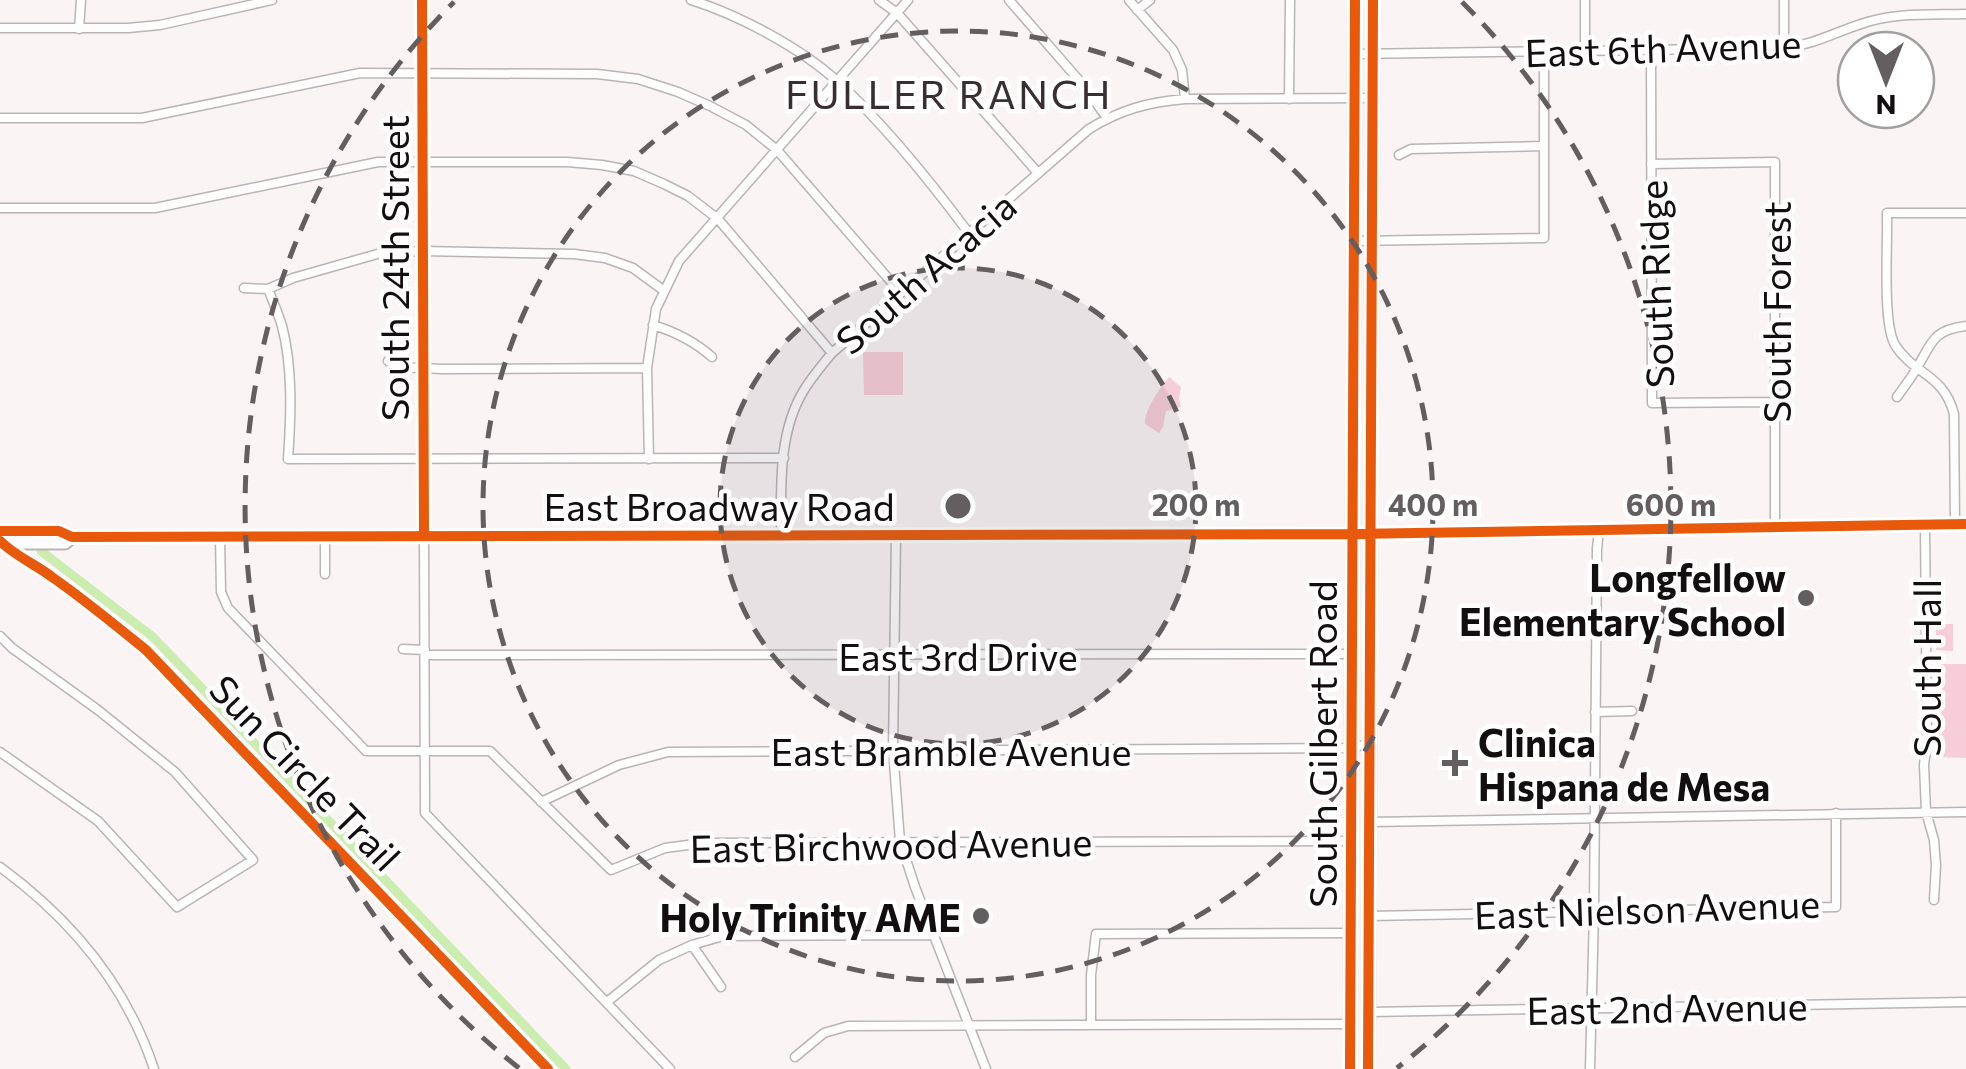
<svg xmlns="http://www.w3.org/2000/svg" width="1966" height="1069" font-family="Commissioner,sans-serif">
  <rect width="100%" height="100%" fill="#fbf4f5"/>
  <path fill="#f6cdd9" d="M863 352H903V395H864Z
    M1169 377 1181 387 1179 398 1181 407 1166 411 1163 427 1159 433 1145 424C1144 410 1159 390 1169 377Z
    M1936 624H1953V651L1936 650Z
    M1938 664H1966V758L1937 757Z"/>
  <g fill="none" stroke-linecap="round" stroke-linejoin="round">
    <path stroke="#cbedaf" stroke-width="9" d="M41 551 153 637 566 1069"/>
    <g stroke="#bab4b5" stroke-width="11">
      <path id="minor" d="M691 0C739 15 801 48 838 82 885 125 930 181 968 232
        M879 0 897 13 1038 173
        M1009 0 1084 86 1107 118
        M1129 0 1173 50 1182 70 1185 99
        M1784 0V48
        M1137 10 1150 0
        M0 28H128L160 25 272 0
        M79 29 81 0
        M1585 49V0
        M1651 49 1652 403 1775 402
        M1355 54 1784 48C1816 44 1833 33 1861 24 1895 12 1931 15 1966 14
        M1289 99 1290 0
        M0 118H142L360 73 597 74 638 79 678 92 710 106 746 125 777 150 900 292
        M1399 155 1411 149 1544 146
        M1651 164 1775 162V527
        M0 208H155L378 162H567L602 165 634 171 664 184 688 196 718 219 832 353
        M1354 241 1544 238V52
        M244 288 268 289 293 278 381 253 422 251 574 254 605 258 633 268 663 290
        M268 289C273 301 278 313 282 326 293 368 291 416 288 459L784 458
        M653 325C676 332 694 341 712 357
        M388 361 397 367 442 369 647 368
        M1897 397C1904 387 1911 378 1917 368 1932 342 1933 330 1966 326
        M649 459 647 368 656 309 679 261 908 0
        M1955 524 1954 414C1944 374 1914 375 1895 345 1882 322 1888 243 1887 213H1966
        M1925 525 1927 741 1924 765 1926 812 1934 840 1936 865 1934 900
        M781 535C781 487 778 432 804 390 812 377 822 365 832 353L1089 129C1120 110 1148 102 1185 99L1373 98
        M424 536 425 813 670 1069
        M896 536 893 750 900 841 915 887 986 1069
        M220 537 221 592 228 608 366 751H490L611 870 665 848 703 843 1351 841
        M325 537V574
        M0 636 12 648 98 710 175 772 253 860 177 907 98 821 0 752
        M403 649 425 650
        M425 655 1351 654
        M1595 712 1632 711
        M541 802 619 765 668 752 1352 748 1370 743
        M1370 822 1966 812
        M0 867C71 919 126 984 154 1069
        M1369 916 1836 907V813
        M692 945 721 987
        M607 1002 659 960 692 945 723 936 935 935
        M1369 1012 1966 1002
        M1091 1025V975L1096 934 1351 933
        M795 1057 824 1033 848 1026 1350 1024
        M1590 1069 1594 912 1597 549 1599 529"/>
    </g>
    <g stroke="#bab4b5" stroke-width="14">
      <path id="tertiary" d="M422 0 424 536"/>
    </g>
    <g stroke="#bab4b5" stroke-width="15">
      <path id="secondary" d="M0 531H59L72 537 1352 534 1966 524
        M0 543H65L72 537"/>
    </g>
    <g stroke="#d3d0d0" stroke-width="16">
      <path id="primary" d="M1350 1069 1355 0
        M1368 1069 1373 0"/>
    </g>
    <use href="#minor" stroke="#fefdfe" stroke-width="8"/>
    <use href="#tertiary" stroke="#fefdfe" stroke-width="10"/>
    <use href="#secondary" stroke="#fefdfe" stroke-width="11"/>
    <use href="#primary" stroke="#edf1ea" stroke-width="12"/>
    <g stroke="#fff" stroke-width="16">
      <path id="cycleway" d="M422 0 424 536
        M0 531H59L72 537 1352 534 1966 524
        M0 541C15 556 35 564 52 577 85 600 115 625 146 650L548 1069
        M1350 1069 1355 0
        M1368 1069 1373 0"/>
    </g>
    <use href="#cycleway" stroke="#e8590c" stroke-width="10"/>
  </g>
  <circle cx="958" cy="506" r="238" fill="#645e60" fill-opacity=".12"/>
  <g fill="none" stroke="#645e60" stroke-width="5" stroke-dasharray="18 12">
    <circle cx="958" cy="506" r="238"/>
    <circle cx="958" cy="506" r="475"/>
    <path d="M519 1068A713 713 0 0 1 454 2M1462 2A713 713 0 0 1 1397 1068"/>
  </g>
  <g fill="#645e60" stroke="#fff" stroke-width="4">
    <circle cx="1806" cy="598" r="10"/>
    <path d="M1450 748h10v10h10v10h-10v10h-10v-10h-10v-10h10z"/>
    <circle cx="981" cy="916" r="10"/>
  </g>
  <g text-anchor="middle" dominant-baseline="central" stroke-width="9" stroke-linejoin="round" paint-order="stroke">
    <g font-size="38" fill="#130e0f" stroke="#fff">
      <text transform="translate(1663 47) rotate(-2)">East 6th Avenue</text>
      <text transform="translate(393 268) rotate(-90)">South 24th Street</text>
      <text transform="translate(925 272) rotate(-41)">South Acacia</text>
      <text transform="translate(1655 284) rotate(-92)">South Ridge</text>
      <text transform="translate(1775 312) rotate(-90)">South Forest</text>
      <text x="719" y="505">East Broadway Road</text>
      <text x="958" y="655">East 3rd Drive</text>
      <text transform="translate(1925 668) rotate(-90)">South Hall</text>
      <text transform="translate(1321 744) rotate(-90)">South Gilbert Road</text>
      <text x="951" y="750">East Bramble Avenue</text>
      <text transform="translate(306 772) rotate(46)">Sun Circle Trail</text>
      <text transform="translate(891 844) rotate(-1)">East Birchwood Avenue</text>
      <text transform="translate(1647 908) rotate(-2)">East Nielson Avenue</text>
      <text transform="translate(1667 1007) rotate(-1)">East 2nd Avenue</text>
    </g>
    <g font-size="38" font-weight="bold" fill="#130e0f" stroke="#fff" text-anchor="end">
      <text x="1786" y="576">Longfellow<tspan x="1786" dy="44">Elementary School</tspan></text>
      <text x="1478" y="741" text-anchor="start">Clinica<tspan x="1478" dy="44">Hispana de Mesa</tspan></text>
      <text x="961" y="916">Holy Trinity AME</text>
    </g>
    <g font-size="40" letter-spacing="2.5" fill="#3a2e32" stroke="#fff">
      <text x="949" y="92">FULLER RANCH</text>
    </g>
  </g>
  <circle cx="958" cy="506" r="15" fill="#645e60" stroke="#fff" stroke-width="5"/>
  <g font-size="30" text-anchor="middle" font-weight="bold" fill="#645e60" stroke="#fff" stroke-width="9" stroke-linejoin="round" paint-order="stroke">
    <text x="1196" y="516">200 m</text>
    <text x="1433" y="516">400 m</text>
    <text x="1671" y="516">600 m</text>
  </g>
  <g transform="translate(1886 80) rotate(180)"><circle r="48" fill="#ffffff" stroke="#a19f9f" stroke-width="2.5"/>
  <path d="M0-8L18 38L0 25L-18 38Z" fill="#645e60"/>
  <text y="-15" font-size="28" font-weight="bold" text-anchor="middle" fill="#130e0f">N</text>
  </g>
</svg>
